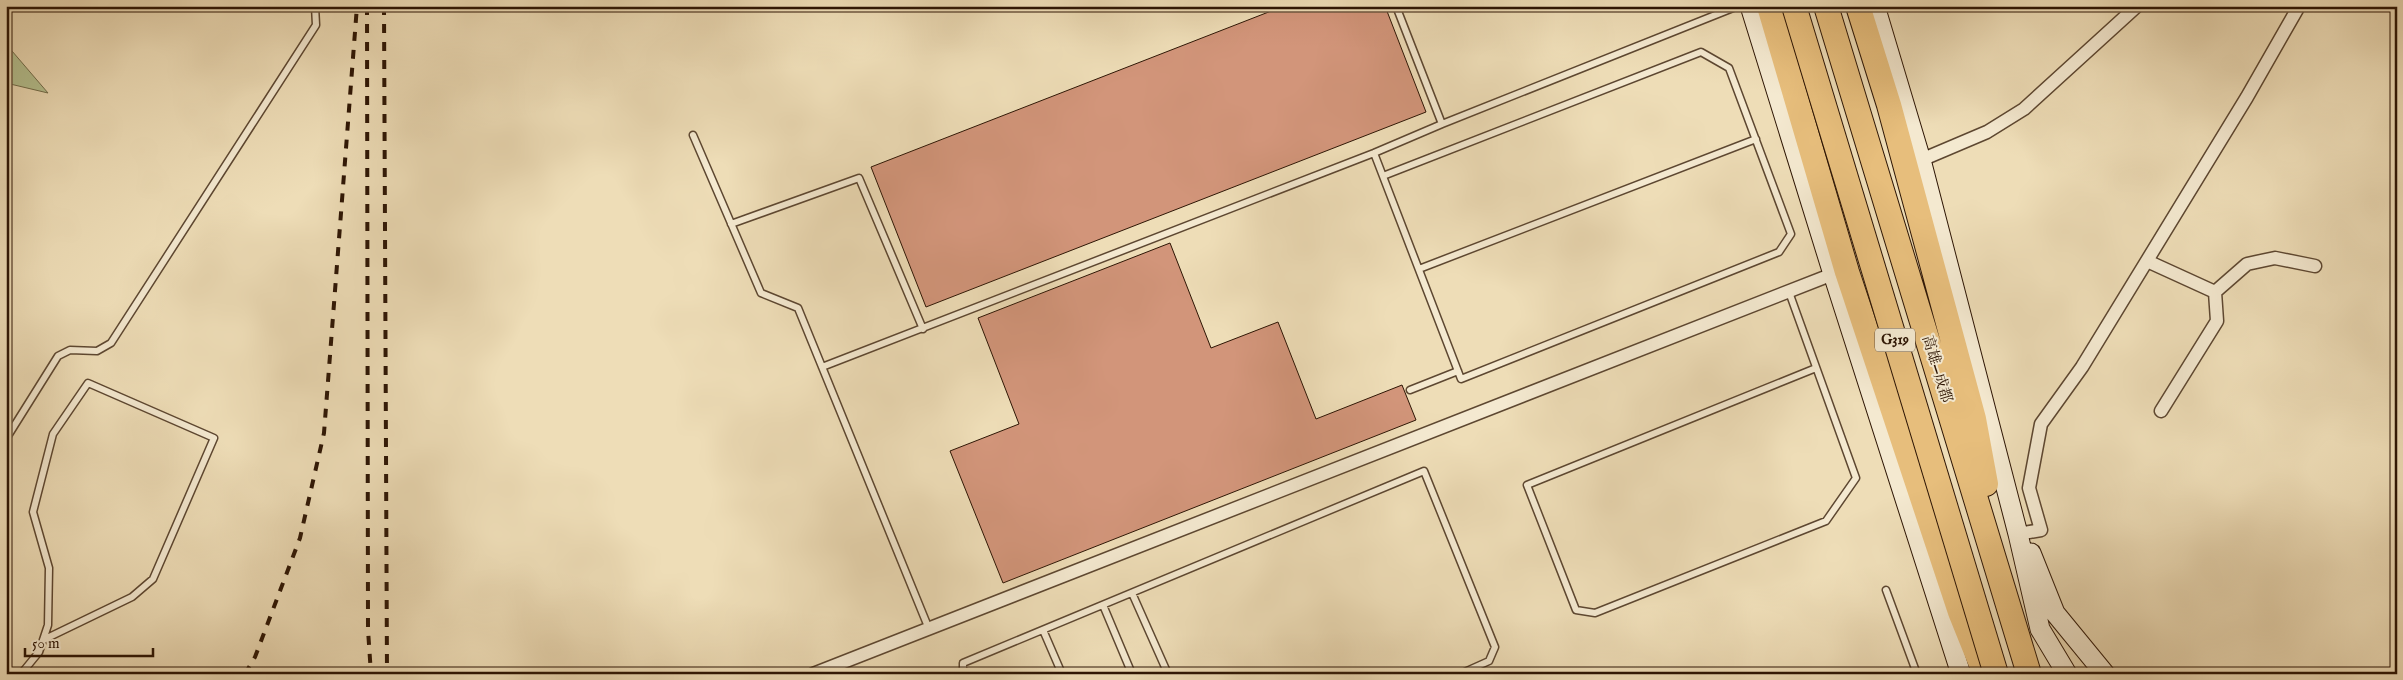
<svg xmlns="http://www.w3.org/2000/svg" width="2403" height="680" font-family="'IM FELL English','Noto Serif SC',serif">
  <rect width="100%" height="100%" fill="#eeddb7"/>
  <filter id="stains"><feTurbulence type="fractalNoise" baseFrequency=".004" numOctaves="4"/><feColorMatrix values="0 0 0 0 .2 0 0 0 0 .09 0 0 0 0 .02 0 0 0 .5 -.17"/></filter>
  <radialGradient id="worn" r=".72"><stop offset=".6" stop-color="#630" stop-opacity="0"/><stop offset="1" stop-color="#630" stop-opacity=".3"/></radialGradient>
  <path fill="#b5c291" stroke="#716c4a" d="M6 44 48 93 6 83Z"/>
  <path fill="#d2957a" stroke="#2d1504" d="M1284 6H1385L1426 112 926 307 871 167Z
    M1170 243 1211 348 1278 322 1316 419 1402 385 1416 420 1003 583 950 451 1019 424 978 318Z"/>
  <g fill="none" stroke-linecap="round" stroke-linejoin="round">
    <g stroke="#5d4731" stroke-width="9">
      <path id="lane" d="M1396 6 1442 124
        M693 135 761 293 798 308 929 629
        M1374 153 1461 379 1779 252 1791 234 1729 68 1701 52 1383 176
        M731 224 859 178 923 329
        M1419 269 1756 139
        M1789 292 1856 478 1826 521 1595 613 1576 610 1527 485 1816 368
        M822 367 1374 153 1442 124 1738 6
        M1410 390 1458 371
        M6 439 58 356 70 350 97 351 111 343 316 25 315 6
        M1886 590 1917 674
        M1132 593 1168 674
        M1103 605 1132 674
        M1043 630 1062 674
        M21 674 39 652 48 625 49 568 33 512 53 434 88 383 214 438 153 579 132 597 43 640
        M963 674V663L1424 471 1495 647 1489 661 1460 674"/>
    </g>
    <g stroke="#5d4731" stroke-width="15">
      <path id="street" d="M1921 160 1987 132 2024 109 2137 6
        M2147 261 2215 292
        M2161 411 2217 321 2215 292 2247 264 2275 258 2315 266
        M2018 534 2041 530 2029 488 2041 424 2082 367 2247 97 2299 6
        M813 674 1833 274"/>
    </g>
    <g stroke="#2d1504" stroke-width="21">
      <path id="secondary" d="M1750 6 1833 274 1961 674
        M1875 6 1921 160 2018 534 2040 629 2067 674
        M2031 553 2055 613 2105 674"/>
    </g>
    <g stroke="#2d1504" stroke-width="26">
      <path id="highway" d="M1769 6 1847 272 1960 612 1985 674
        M1826 6 2029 674
        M1858 6 1889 105 1974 419 1986 484"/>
    </g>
    <use href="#lane" stroke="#f4e9d0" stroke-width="6"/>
    <use href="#street" stroke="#f4e9d0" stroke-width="12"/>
    <use href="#secondary" stroke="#f4e9d0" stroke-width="19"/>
    <use href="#highway" stroke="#e7be7c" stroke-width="24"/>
    <path stroke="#2d1504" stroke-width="4" stroke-dasharray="9 9" stroke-linecap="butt" d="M367 6 368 630 371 674
      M384 6 387 674
      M245 674 255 657 300 538 324 433 357 6"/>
    <g stroke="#2d1504" stroke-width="26" stroke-linecap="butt">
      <path id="highway-bridge" d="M1794 6 1996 674"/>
    </g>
    <use href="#highway-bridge" stroke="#e7be7c" stroke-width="24"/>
  </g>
  <g text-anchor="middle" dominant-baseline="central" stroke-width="4" stroke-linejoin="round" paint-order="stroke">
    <rect fill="#f4e9d0" stroke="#695541" stroke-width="1" x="1875" y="328.5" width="40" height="23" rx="4"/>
    <g font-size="14" font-weight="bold" fill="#2d1504">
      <text x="1895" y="340">G319</text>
    </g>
    <g font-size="15" fill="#2d1504" stroke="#f4e9d0">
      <text transform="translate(1937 369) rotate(73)">高雄—成都</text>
    </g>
  </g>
  <rect width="2403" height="680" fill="none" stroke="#eeddb7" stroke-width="25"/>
  <rect x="8" y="8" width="2388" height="665" fill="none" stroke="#2d1504" stroke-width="2.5"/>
  <rect x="12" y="12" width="2378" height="655" fill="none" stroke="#2d1504"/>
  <path d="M25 648v8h128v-8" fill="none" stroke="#2d1504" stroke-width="2.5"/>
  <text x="32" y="648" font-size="15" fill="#2d1504" stroke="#f4e9d0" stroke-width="4" paint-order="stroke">50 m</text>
  <rect width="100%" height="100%" filter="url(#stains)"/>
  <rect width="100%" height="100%" fill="url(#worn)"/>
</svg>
